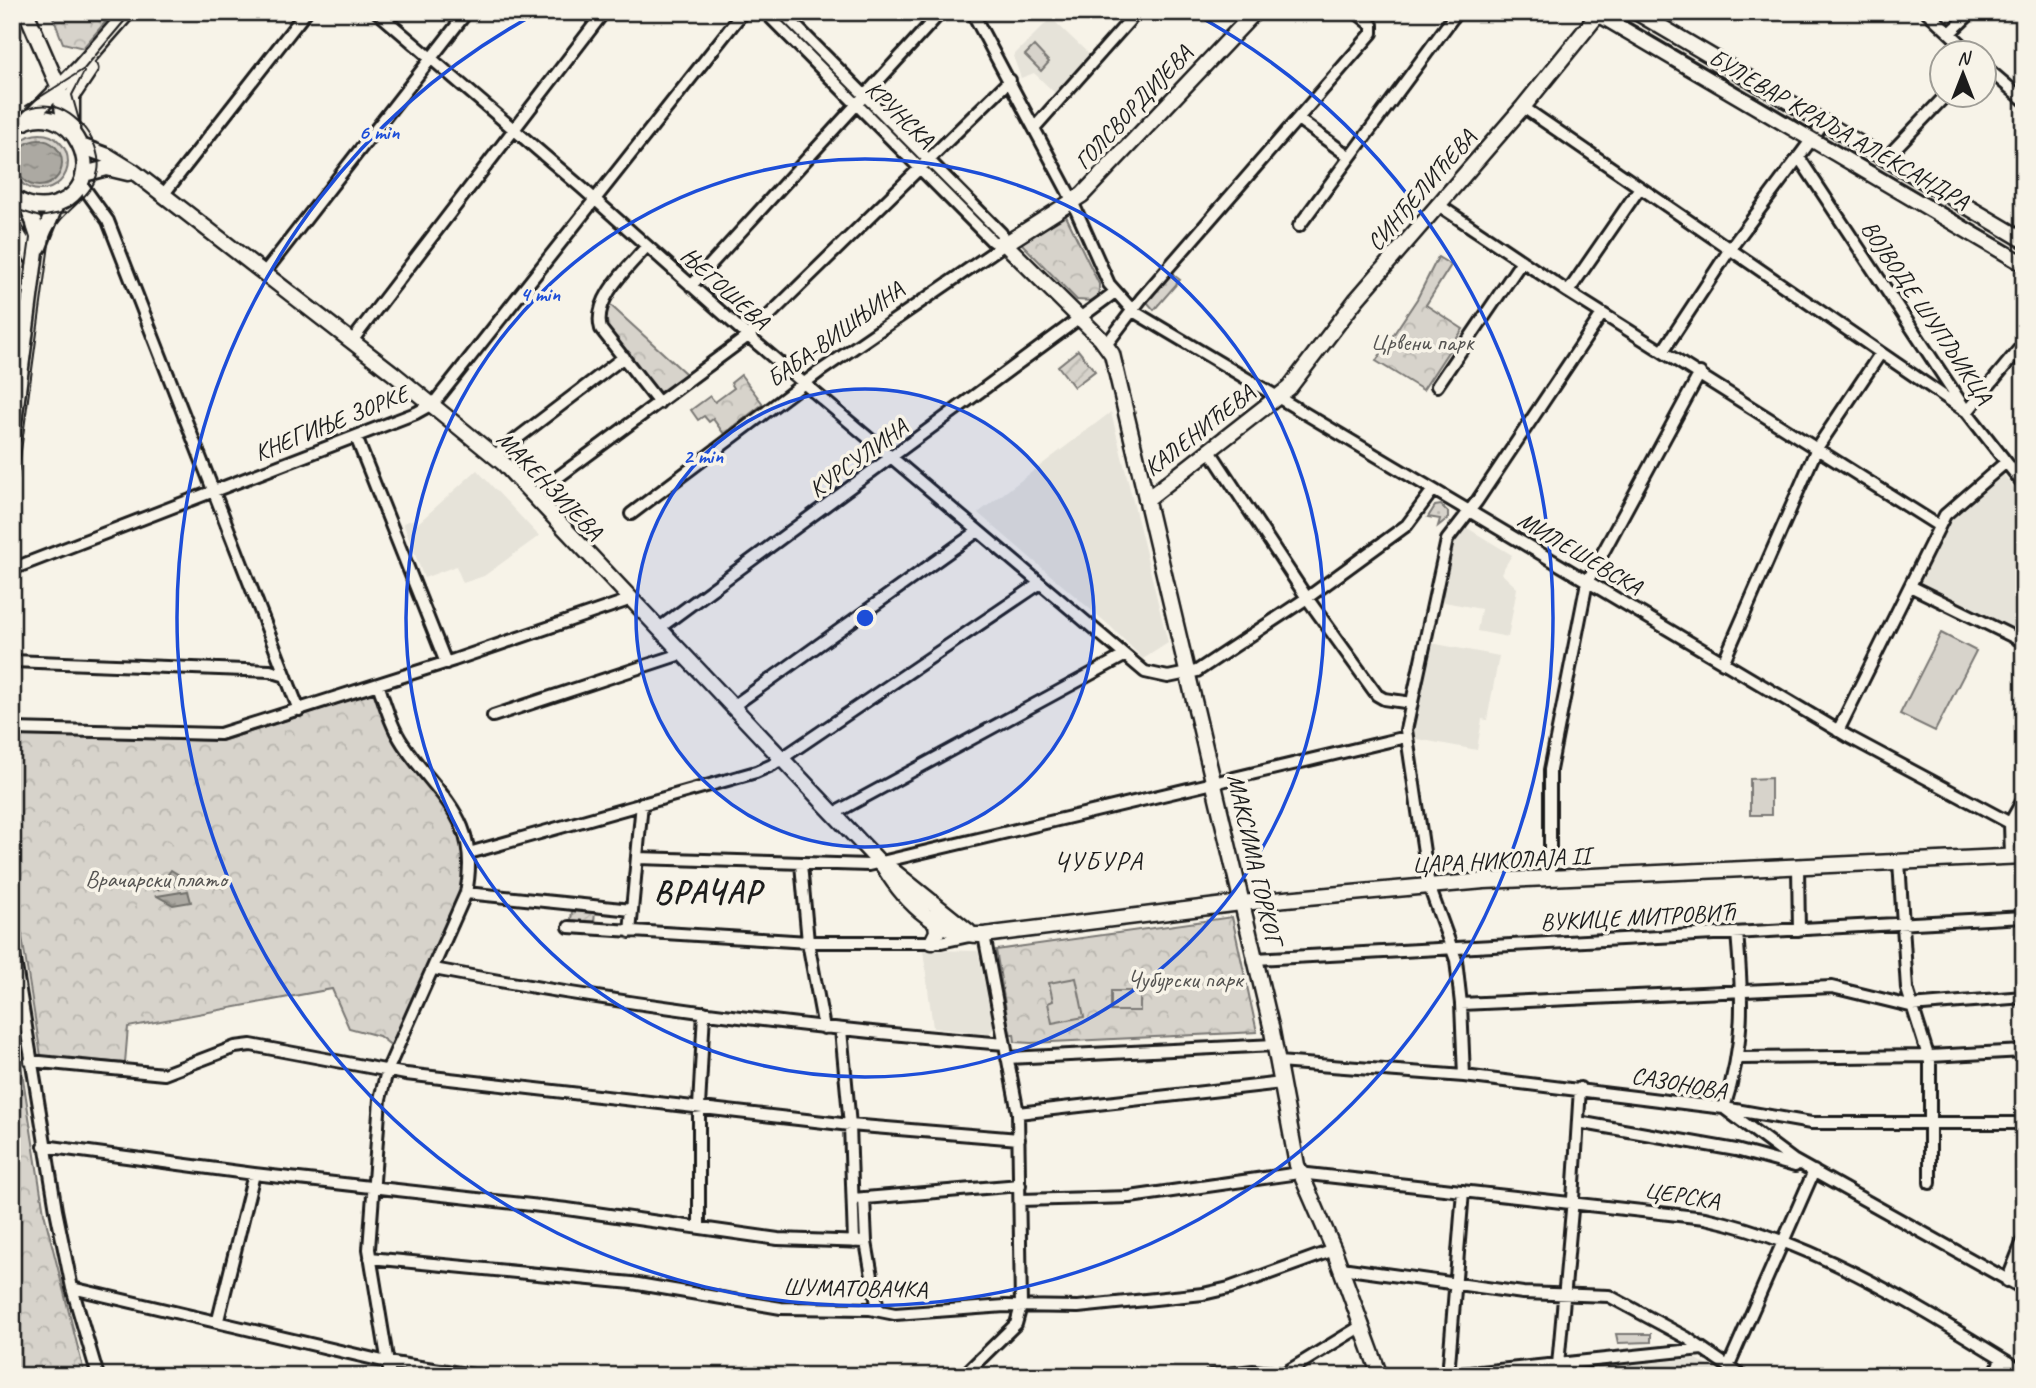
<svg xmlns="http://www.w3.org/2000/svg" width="2036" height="1388" font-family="Caveat,sans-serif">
  <defs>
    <pattern id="grass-dots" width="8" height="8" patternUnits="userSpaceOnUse" patternTransform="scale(1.75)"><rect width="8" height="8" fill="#d7d3cb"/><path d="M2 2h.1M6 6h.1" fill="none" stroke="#b8b5ae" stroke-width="1.8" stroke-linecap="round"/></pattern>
    <pattern id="park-crowns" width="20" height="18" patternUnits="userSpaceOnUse" patternTransform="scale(1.75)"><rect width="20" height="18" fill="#d7d3cb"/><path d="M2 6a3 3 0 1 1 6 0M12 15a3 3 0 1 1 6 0" fill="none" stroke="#b8b5ae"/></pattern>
    <pattern id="garden-furrows" width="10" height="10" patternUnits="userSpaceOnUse" patternTransform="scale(1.75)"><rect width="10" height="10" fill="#d7d3cb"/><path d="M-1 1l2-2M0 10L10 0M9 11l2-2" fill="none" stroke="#b8b5ae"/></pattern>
    <pattern id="water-ripples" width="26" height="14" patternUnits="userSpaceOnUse" patternTransform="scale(1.75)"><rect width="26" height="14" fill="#aca9a2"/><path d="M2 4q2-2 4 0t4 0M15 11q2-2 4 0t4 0" fill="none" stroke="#8b8983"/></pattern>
  </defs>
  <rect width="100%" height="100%" fill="#f7f3e8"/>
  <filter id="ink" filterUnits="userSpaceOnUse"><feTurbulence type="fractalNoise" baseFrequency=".0143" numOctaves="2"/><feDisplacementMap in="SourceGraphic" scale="14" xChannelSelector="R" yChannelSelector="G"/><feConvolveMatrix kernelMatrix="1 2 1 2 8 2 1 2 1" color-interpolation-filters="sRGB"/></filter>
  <g filter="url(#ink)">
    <path fill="#e6e3d9" d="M1051 18 1090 55 1057 95 1034 73 1021 78 1013 56Z
      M1111 412 1168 643 1143 659 1110 626 978 513Z
      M477 470 539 536 484 576 463 583 456 566 424 578 403 523 415 519 417 524Z
      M2001 471 2024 501V637L1916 584 1950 517Z
      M1464 526 1512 555 1501 573 1517 588 1508 637 1477 631 1481 609 1439 601 1449 551Z
      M1431 643 1499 656 1487 720 1482 719 1477 750 1412 738Z
      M923 950 978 951 994 1028 988 1034 933 1028Z
      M1697 1359 1724 1376H1597V1367Z"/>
    <path fill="url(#grass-dots)" stroke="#7a7874" stroke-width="2" d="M12 162a28 28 0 1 1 56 0a28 28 0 1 1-56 0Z
      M1171 273 1180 280 1154 310 1147 302Z
      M1441 505 1448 512V518L1438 526 1440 519 1428 517 1435 506Z"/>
    <path fill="url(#park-crowns)" stroke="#7a7874" stroke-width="2" d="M51 12H114L83 48 63 43Z
      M1066 216 1099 284V296L1094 301 1077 300 1021 243Z
      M1438 257 1451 265 1426 305 1463 329 1423 390 1376 361 1417 299Z
      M607 302 686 374 657 394 606 329 604 320Z
      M741 375 763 404 724 434 713 419 709 422 704 416 698 420 691 410 710 396 715 402 734 388 731 383Z
      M380 690 396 731 457 813 469 879 397 1050 379 1036 349 1028 332 989 128 1027 125 1063 41 1056 12 874V735L222 741Z
      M1232 917 1257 1032 1031 1043 1015 1042 1014 1034H1010L996 950Z
      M12 1008 44 1213 85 1376H12Z
      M1616 1334H1651V1342L1618 1343Z"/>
    <path fill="url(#garden-furrows)" stroke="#7a7874" stroke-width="2" d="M1078 350 1095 371 1074 387 1058 366Z
      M572 911 595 913 594 922 571 920Z"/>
    <path fill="#d7d3cb" stroke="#7a7874" stroke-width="2" d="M1034 46 1049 62 1041 71 1025 55Z
      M1941 633 1976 651 1935 731 1900 714Z
      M1771 778V815H1750V779Z
      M1076 978 1084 1017 1052 1023 1048 1003 1053 1001 1049 983Z
      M1111 991H1140V1011H1111Z"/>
    <path fill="url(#water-ripples)" stroke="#72716c" stroke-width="2" d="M16 163a23 23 0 1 1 46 0a23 23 0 1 1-46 0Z
      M171 870 184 878 186 884 156 890Z
      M188 891 191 902 173 905 157 896Z"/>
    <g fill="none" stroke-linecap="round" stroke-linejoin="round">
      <g stroke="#1c1c1c" stroke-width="16">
        <path id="minor" d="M377 12 581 187 748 336 1145 672 1168 677 1197 671 1307 598 1407 525 1433 490
          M765 12 992 241 1005 244
          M782 12 1001 233 1005 244
          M972 12 1068 192 1109 284 1133 311 1849 737 2010 823
          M1927 12 1970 52
          M1950 33 1972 12
          M1983 65 2024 100
          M1523 107 1967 412 2024 343
          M1298 119 1350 157
          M1035 127 1137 12
          M1800 159 1967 412 2024 485
          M1885 159 1947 94
          M80 182 108 221 299 710
          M163 195 306 12
          M1437 204 1568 292 1939 526
          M1299 226 1457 12
          M647 246C629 267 592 299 601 329L659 403
          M264 273 467 12
          M691 286 941 12
          M1568 292 1639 189
          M352 341 604 12
          M1106 345 1141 299 1372 33V25L1356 12
          M1663 351 1730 249 1824 123
          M1437 386 1522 261
          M356 437 446 663
          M1210 451 1307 598 1377 695 1384 699 1412 703
          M494 456 624 357
          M534 495 748 336 1010 80
          M631 514 819 372 1005 244
          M12 569 416 413 434 403 743 12
          M1910 586 2024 642
          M658 629 1115 292
          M12 661 270 671 286 676
          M1723 663 1817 448 1880 354
          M378 684C385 704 391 726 403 744 439 798 481 818 466 893L387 1071 380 1099 369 1249 390 1376
          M732 707 978 531
          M493 716 681 654
          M12 729 220 734 454 660 629 600
          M1838 731 1945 515 2006 462
          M833 814 1124 656
          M469 853 756 772 772 765 1039 584
          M2011 857 2010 823 2024 798
          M637 858 869 865 1406 737
          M1899 861 1907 989 1930 1062V1183
          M801 864 808 942 824 1028
          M1798 867 1799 930
          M1550 878V770L1587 582 1700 373
          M466 893 632 910
          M569 927 808 942H941L973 935
          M630 932 642 803
          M12 942 56 1210 72 1288 98 1376
          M1255 959 2024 917
          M434 969C622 1005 813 1029 1005 1044
          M1461 1004 1832 987 1910 1006 2024 997
          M841 1030 850 1125 854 1242
          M1007 1058 1275 1045
          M1739 1058 1930 1056 2024 1051
          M30 1061 164 1074 235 1047 251 1045 406 1074 850 1125 1019 1139
          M1278 1062 1464 1076 1724 1108 1793 1160 2024 1289
          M1464 1076 1461 1004 1456 960 1429 886 1406 730 1447 540 1477 501 1602 314
          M1724 1108C1745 1043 1743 999 1737 933
          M1730 1109 1811 1123H2024
          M1018 1113 1282 1083
          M1578 1122 1736 1150 1795 1166
          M44 1146 254 1174 567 1209 778 1239 866 1242
          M864 1198 866 1242 878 1310
          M853 1199 1020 1185
          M1020 1200 1130 1197 1299 1173 1705 1218C1821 1243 1924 1311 2024 1372
          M699 1227V1107L704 1012
          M370 1258 632 1283 781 1308 870 1309 895 1314 1005 1306 1078 1307 1203 1294 1229 1288 1334 1250
          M1341 1268 1523 1293 1609 1296 1687 1338 1742 1376
          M2007 1281 2024 1238
          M72 1288 387 1362 480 1376
          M218 1320 254 1174
          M1728 1367 1814 1171 1810 1170
          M963 1376 1016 1324 1021 1306 1018 1113 984 935
          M1210 1376 1253 1371 1283 1374
          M1280 1376 1363 1325
          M1441 1376 1702 1349
          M1448 1376 1463 1191
          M1557 1376 1573 1199 1580 1088
          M1994 1376 2001 1359"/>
      </g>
      <g stroke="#1c1c1c" stroke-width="19">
        <path id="major" d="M26 12 59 88 64 119
          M1255 12 1082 195 1005 244 1101 339 1112 354 1271 1026 1297 1165 1334 1250 1380 1376
          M1595 12 2024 264
          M1636 12 2024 240
          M25 122 79 68 128 12
          M12 129C71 85 118 187 53 205 38 209 24 205 12 196
          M72 131V96L90 69
          M81 146 108 156 134 172 394 374 503 463 884 867C906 903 940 937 984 935L1241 903 1484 881 2024 856
          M84 174 107 168 128 173
          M12 226 34 261
          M39 247 56 204
          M12 437 36 251 34 223 26 204
          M1146 500 1289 388 1356 300 1523 107 1600 12
          M892 870 969 932
          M932 942 937 932 936 923"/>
      </g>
      <use href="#minor" stroke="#f7f3e8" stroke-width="10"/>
      <use href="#major" stroke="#f7f3e8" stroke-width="14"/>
      <path stroke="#1c1c1c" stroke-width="2" d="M1609 12 2024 255
        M26 106 84 69 132 12
        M79 120 72 95 84 72
        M12 208 40 217 66 212
        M12 369 30 238 22 214
        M12 517 50 237C60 210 92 201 98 171 103 145 77 110 50 106 36 104 26 109 14 116"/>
    </g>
  </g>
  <circle cx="865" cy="618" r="229" fill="#1d4ed8" fill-opacity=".12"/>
  <g fill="none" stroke="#1d4ed8" stroke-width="3.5">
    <circle cx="865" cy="618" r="229"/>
    <circle cx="865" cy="618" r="459"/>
    <path d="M1193 13A688 688 0 1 1 537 13"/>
  </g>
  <g text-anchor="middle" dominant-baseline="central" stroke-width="7" stroke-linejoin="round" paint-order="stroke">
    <g font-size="24" fill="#1c1c1c" stroke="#f7f3e8">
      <text transform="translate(1133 107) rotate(-47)">ГОЛСВОРДИЈЕВА</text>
      <text transform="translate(900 114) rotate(44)">КРУНСКА</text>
      <text transform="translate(1839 129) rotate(30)">БУЛЕВАР КРАЉА АЛЕКСАНДРА</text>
      <text transform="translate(1421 190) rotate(-49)">СИНЂЕЛИЋЕВА</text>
      <text transform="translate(725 288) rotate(42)">ЊЕГОШЕВА</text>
      <text transform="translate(1927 312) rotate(56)">ВОЈВОДЕ ШУПЉИКЦА</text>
      <text transform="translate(835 334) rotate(-36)">БАБА-ВИШЊИНА</text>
      <text transform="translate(331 423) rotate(-22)">КНЕГИЊЕ ЗОРКЕ</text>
      <text transform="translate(1199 430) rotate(-38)">КАЛЕНИЋЕВА</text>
      <text transform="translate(858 458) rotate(-36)">КУРСУЛИНА</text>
      <text transform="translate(550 485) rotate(46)">МАКЕНЗИЈЕВА</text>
      <text transform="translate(1580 553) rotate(31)">МИЛЕШЕВСКА</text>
      <text transform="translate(1255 859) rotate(77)">МАКСИМА ГОРКОГ</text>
      <text transform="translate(1501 860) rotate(-3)">ЦАРА НИКОЛАЈА II</text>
      <text transform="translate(1638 917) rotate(-3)">ВУКИЦЕ МИТРОВИЋ</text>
      <text transform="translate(1679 1083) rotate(10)">САЗОНОВА</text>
      <text transform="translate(1682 1195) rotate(9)">ЦЕРСКА</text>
      <text transform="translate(855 1288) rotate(1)">ШУМАТОВАЧКА</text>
    </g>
    <g font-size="24" fill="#545351" stroke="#f7f3e8">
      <text x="1422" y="342">Црвени парк</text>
      <text x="156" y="879">Врачарски плато</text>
      <text x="1185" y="979">Чубурски парк</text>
    </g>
    <g font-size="26" letter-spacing="2" fill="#1c1c1c" stroke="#f7f3e8">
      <text x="1099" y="861">ЧУБУРА</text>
    </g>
    <g font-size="32" font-weight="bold" letter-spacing="2" fill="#1c1c1c" stroke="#f7f3e8">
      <text x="708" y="891">ВРАЧАР</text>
    </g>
  </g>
  <circle cx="865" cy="618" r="10" fill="#1d4ed8" stroke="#f7f3e8" stroke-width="3.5"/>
  <g font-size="21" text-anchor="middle" font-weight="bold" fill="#1d4ed8" stroke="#f7f3e8" stroke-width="7" stroke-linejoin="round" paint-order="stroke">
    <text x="379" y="139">6 min</text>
    <text x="540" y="301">4 min</text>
    <text x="703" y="463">2 min</text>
  </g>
  <rect width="2036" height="1388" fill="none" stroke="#f7f3e8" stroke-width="42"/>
  <rect x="21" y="21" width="1994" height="1346" fill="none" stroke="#1c1c1c" stroke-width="2.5" filter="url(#ink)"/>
  <g transform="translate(1963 74)"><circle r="33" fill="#f7f3e8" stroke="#9f9d96" stroke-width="2"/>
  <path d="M0-5L12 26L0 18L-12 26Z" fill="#1c1c1c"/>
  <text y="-10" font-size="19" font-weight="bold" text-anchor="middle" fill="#1c1c1c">N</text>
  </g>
</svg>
